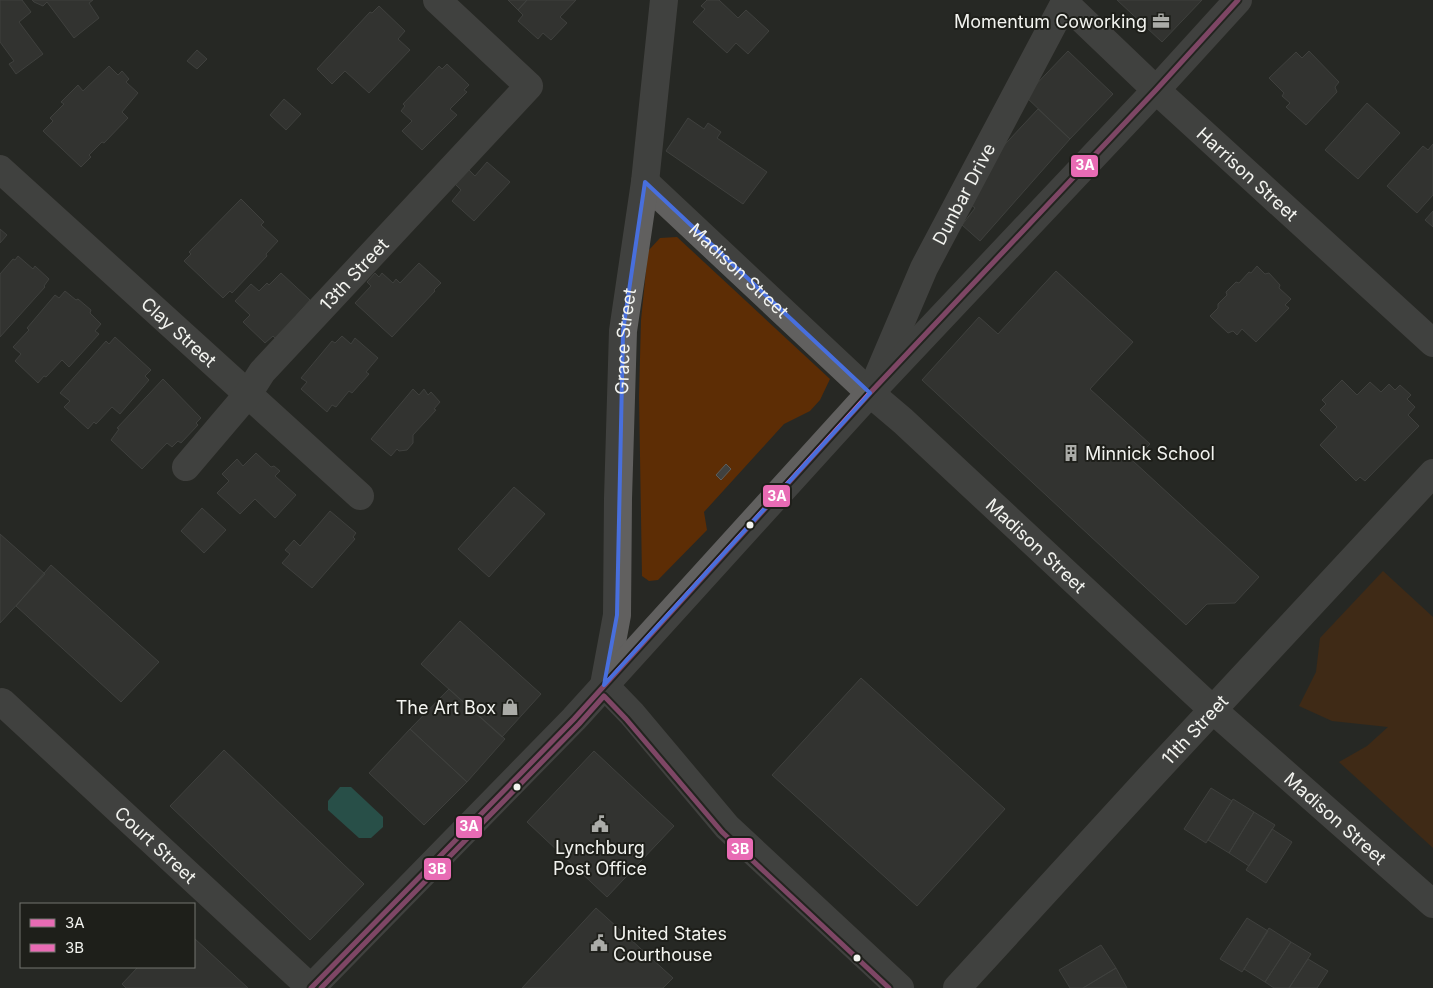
<svg xmlns="http://www.w3.org/2000/svg" width="1433" height="988" font-family="Inter,sans-serif">
  <rect width="100%" height="100%" fill="#272824"/>
  <path fill="#5d2d05" d="M677 237 830 379 820 400 810 411 784 424 704 512 707 530 658 580 649 581 642 576 639 396 641 320 648 251 660 238Z
    M1383 571 1433 617V848L1339 762 1367 746 1388 727 1332 721 1299 706 1316 672 1320 638Z"/>
  <path fill="#2b7e73" d="M340 787H351L383 817V827L371 838H359L328 810V801Z"/>
  <path fill="#40413f" stroke="#5d5e5c" d="M0 0H22L31 12 19 22 43 54 16 74 9 64 14 61 0 42Z
    M32 0H93L89 3 99 18 74 38 47 2 43 6 34 2Z
    M508 0H527L518 10Z
    M527 0H576L560 17 567 23 551 40 543 33 538 39 518 21 523 15 518 10Z
    M707 0H719L738 18 746 10 769 31 748 54 736 43 727 53 693 22 705 9 701 6Z
    M1117 0H1202L1162 42Z
    M379 6 405 31 398 39 410 50 369 93 345 71 332 84 317 69 370 12 372 13Z
    M197 50 207 59 197 69 187 61Z
    M1068 51 1113 94 1070 139 1025 96Z
    M1309 51 1339 82 1335 87 1337 92 1306 125 1286 107 1290 103 1282 96 1284 93 1269 78 1296 52 1302 58Z
    M447 64 469 85 464 90 467 92 450 109 457 115 422 150 402 131 412 121 401 111 405 106 403 104 439 66 442 69Z
    M109 66 118 75 122 71 129 79 126 82 138 93 122 112 128 118 104 143 102 142 89 155 91 157 81 167 43 131 53 121 50 118 64 104 61 102 78 85 83 91Z
    M284 99 301 114 286 130 270 115Z
    M1367 103 1400 133 1358 179 1325 150Z
    M1038 109 1070 139 980 241 962 225 975 208 966 201 980 171Z
    M688 118 704 129 708 123 721 132 717 138 767 172 743 204 666 151Z
    M1433 144V195L1417 213 1387 186 1423 146 1428 150Z
    M487 162 510 182 474 221 452 201 461 190 455 184 469 170 475 176Z
    M241 199 264 222 261 225 278 241 266 254 267 256 232 293 230 291 223 298 184 261 191 254 189 252Z
    M1433 211V227L1425 220Z
    M0 229 7 235 0 243Z
    M18 256 33 269 35 266 49 279 44 286 45 287 0 337V274L13 259 15 260Z
    M419 263 441 283 434 290 435 291 392 337 355 303 371 286 367 282 375 273 379 277 382 273 393 283 396 279 400 283Z
    M1257 266 1265 274 1269 273 1280 285 1279 288 1291 299 1285 305 1289 308 1256 342 1242 329 1237 335 1233 331 1228 333 1210 316 1218 308V304L1227 295 1226 292 1236 282 1239 283 1249 272 1251 273Z
    M1056 271 1133 342 1090 389 1150 444 1133 461 1259 577 1235 603 1207 604 1186 625 922 380 979 317 998 334Z
    M281 273 310 300 276 339 273 336 265 343 243 322 250 315 235 301 251 284 259 291 267 283 269 285Z
    M65 291 76 300 78 299 91 310 90 313 101 324 95 331 99 334 69 367 62 360 46 377 44 376 38 383 15 361 21 354 13 347 29 330 27 328 55 295 59 298Z
    M342 336 351 344 355 338 378 358 366 372 369 374 352 393 349 391 336 407 332 405 327 412 301 389 307 382 301 378 332 341 335 343Z
    M115 337 151 370 145 376 149 380 120 414 112 407 96 424 94 422 88 429 64 407 70 401 60 393 106 341 109 344Z
    M163 379 201 418 196 423 198 425 181 443 178 441 172 447 167 443 142 469 111 440 119 429 117 428Z
    M1342 380 1357 395 1370 382 1381 392 1389 384 1395 390 1400 385 1411 395 1407 399 1415 407 1408 415 1419 426 1365 481 1360 477 1356 481 1320 445 1337 427 1320 410 1326 404 1322 400Z
    M413 389 419 395 424 389 428 395 431 392 440 402 434 409 436 410 413 435V443L407 450 399 451 397 449 391 456 371 439Z
    M256 453 271 467 274 466 280 471 275 476 296 495 275 518 255 499 240 514 217 493 229 481 222 474 237 459 243 466Z
    M726 464 731 469 721 480 716 475Z
    M514 487 545 514 489 577 458 549Z
    M202 508 226 530 204 553 181 531Z
    M330 511 356 533 353 537 355 539 312 588 282 563 290 554 285 550 294 540 300 546Z
    M0 534 45 574 0 623Z
    M51 565 159 662 121 702 16 606Z
    M460 621 541 694 502 737 421 664Z
    M861 678 1005 809 917 906 772 775Z
    M449 689 505 739 467 782 410 729Z
    M410 729 467 782 424 825 369 773Z
    M224 750 364 884 310 940 170 806Z
    M594 751 674 826 607 897 527 822Z
    M1211 788 1232 801 1206 843 1184 829Z
    M1233 799 1254 812 1229 853 1208 840Z
    M1254 812 1275 825 1249 866 1229 853Z
    M1272 829 1292 842 1266 883 1246 870Z
    M596 908 673 978 663 988H522Z
    M1247 918 1268 931 1242 972 1220 959Z
    M1269 928 1291 942 1265 982 1244 969Z
    M194 938 248 988H126L122 984 138 967H194Z
    M1291 942 1311 954 1289 988H1274L1265 982Z
    M1101 945 1116 968 1083 988H1070L1059 970Z
    M1308 959 1328 971 1317 988H1289Z
    M1116 968 1127 988H1083Z"/>
  <g fill="none" stroke-linecap="round" stroke-linejoin="round">
    <g stroke="#61605f" stroke-width="28">
      <path id="s1" d="M1065 3 1156 90 1433 343"/>
      <path id="s2" d="M0 169 360 496"/>
      <path id="s3" d="M645 182 870 393 903 421 1213 710 1433 904"/>
      <path id="s4" d="M871 392 924 268 1066 0"/>
      <path id="s5" d="M186 467 248 394 262 372 529 86 437 0"/>
      <path d="M604 685 632 714 727 827 900 988"/>
      <path id="s6" d="M0 703 2 702 311 988"/>
      <path id="s7" d="M957 988 1154 773 1433 473"/>
    </g>
    <g stroke="#61605f" stroke-width="28">
      <path id="s8" d="M604 685 617 615 618 499 623 331 645 182 664 0"/>
      <path d="M311 988 574 719 870 393 1156 90 1238 0"/>
    </g>
    <g stroke="#1e1f1a" stroke-width="9">
      <path id="bus-1" d="M311 988 574 719 870 393 1156 90 1238 0"/>
    </g>
    <g stroke="#1e1f1a" stroke-width="9">
      <path id="bus-2" d="M321 988 579 724 604 696 626 719 722 832 889 988"/>
    </g>
    <use href="#bus-1" stroke="#e86bb4" stroke-width="5"/>
    <use href="#bus-2" stroke="#e86bb4" stroke-width="5"/>
  </g>
  <path d="M0 0H1433V988H0ZM645 182 870 393 604 685 617 615 623 331Z" fill="#272824" fill-opacity=".55" fill-rule="evenodd"/>
  <path fill="none" stroke="#486fdd" stroke-width="4" stroke-linejoin="round" d="M645 182 870 393 604 685 617 615 623 331Z"/>
  <defs>
    <g id="office-bare" transform="scale(1.35)"><path d="M-6-3h4V-5.5h4V-3h4V5H-6ZM-1-4.5V-3h2v-1.5ZM-6 0V1H6V0Z" fill="#abaca8" stroke="#1e1f1a" stroke-width="2.5" paint-order="stroke"/></g>
    <g id="building-bare" transform="scale(1.35)"><path d="M-4-6H4V6H1V3H-1V6H-4ZM-2.5-4.3h1.7v1.8h-1.7ZM.8-4.3h1.7v1.8H.8ZM-2.5-1h1.7V.8h-1.7ZM.8-1h1.7V.8H.8Z" fill="#abaca8" stroke="#1e1f1a" stroke-width="2.5" paint-order="stroke"/></g>
    <g id="shop-bare" transform="scale(1.35)"><path d="M-5-2.5h2.3a2.7 3.5 0 0 1 5.4 0H5L5.5 6h-11ZM-1.5-2.5h3a1.5 2.3 0 0 0-3 0Z" fill="#abaca8" stroke="#1e1f1a" stroke-width="2.5" paint-order="stroke"/></g>
    <g id="civic-bare" transform="scale(1.35)"><path d="M-.6-6.5H3V-4.5H.6V-3L4-1V1h2V6H-6V1h2V-1L-.6-3ZM-1.2 2.5V6h2.4V2.5Z" fill="#abaca8" stroke="#1e1f1a" stroke-width="2.5" paint-order="stroke"/></g>
  </defs>
  <g fill-rule="evenodd">
    <use href="#office-bare" x="1161" y="21"/>
    <use href="#building-bare" x="1071" y="453"/>
    <use href="#shop-bare" x="510" y="707"/>
    <use href="#civic-bare" x="600" y="824"/>
    <use href="#civic-bare" x="599" y="943"/>
  </g>
  <g fill="#f2f3ef" stroke="#1e1f1a" stroke-width="2">
    <circle cx="750" cy="525" r="4.5"/>
    <circle cx="517" cy="787" r="4.5"/>
    <circle cx="857" cy="958" r="4.5"/>
  </g>
  <g text-anchor="middle" dominant-baseline="central" stroke-width="4" stroke-linejoin="round" paint-order="stroke">
    <g font-size="18" fill="#f2f3ef" stroke="#1e1f1a" text-anchor="end">
      <text x="1147" y="21">Momentum Coworking</text>
      <text x="1085" y="453" text-anchor="start">Minnick School</text>
      <text x="496" y="707">The Art Box</text>
      <text x="600" y="847" text-anchor="middle">Lynchburg<tspan x="600" dy="21">Post Office</tspan></text>
      <text x="613" y="933" text-anchor="start">United States<tspan x="613" dy="21">Courthouse</tspan></text>
    </g>
    <g font-size="18" fill="#f2f3ef" stroke="#1e1f1a">
      <text stroke="none"><textPath href="#s1" startOffset="250">Harrison Street</textPath></text>
      <text stroke="none"><textPath href="#s4" startOffset="219">Dunbar Drive</textPath></text>
      <text stroke="none"><textPath href="#s3" startOffset="129">Madison Street</textPath></text>
      <text stroke="none"><textPath href="#s5" startOffset="256">13th Street</textPath></text>
      <text stroke="none"><textPath href="#s2" startOffset="242">Clay Street</textPath></text>
      <text stroke="none"><textPath href="#s8" startOffset="345">Grace Street</textPath></text>
      <text stroke="none"><textPath href="#s3" startOffset="534">Madison Street</textPath></text>
      <text stroke="none"><textPath href="#s7" startOffset="351">11th Street</textPath></text>
      <text stroke="none"><textPath href="#s3" startOffset="939">Madison Street</textPath></text>
      <text stroke="none"><textPath href="#s6" startOffset="212">Court Street</textPath></text>
    </g>
  </g>
  <g stroke="#1e1f1a" stroke-width="2">
    <rect x="1070" y="154" width="29" height="24" rx="5" fill="#e86bb4"/>
    <rect x="762" y="484" width="29" height="24" rx="5" fill="#e86bb4"/>
    <rect x="455" y="815" width="28" height="24" rx="5" fill="#e86bb4"/>
    <rect x="726" y="837" width="28" height="24" rx="5" fill="#e86bb4"/>
    <rect x="423" y="857" width="29" height="24" rx="5" fill="#e86bb4"/>
  </g>
  <g font-size="14" text-anchor="middle" font-weight="bold" fill="#fff">
    <text x="1085" y="170">3A</text>
    <text x="777" y="501">3A</text>
    <text x="469" y="831">3A</text>
    <text x="740" y="854">3B</text>
    <text x="437" y="874">3B</text>
  </g>
  <rect x="20" y="903" width="175" height="65" fill="#1e1f1a" stroke="#73746f"/>
  <rect x="30" y="919" width="25" height="8" fill="#e86bb4" stroke="#73746f"/>
  <text x="65" y="928" font-size="15" fill="#f2f3ef">3A</text>
  <rect x="30" y="944" width="25" height="8" fill="#e86bb4" stroke="#73746f"/>
  <text x="65" y="953" font-size="15" fill="#f2f3ef">3B</text>
</svg>
